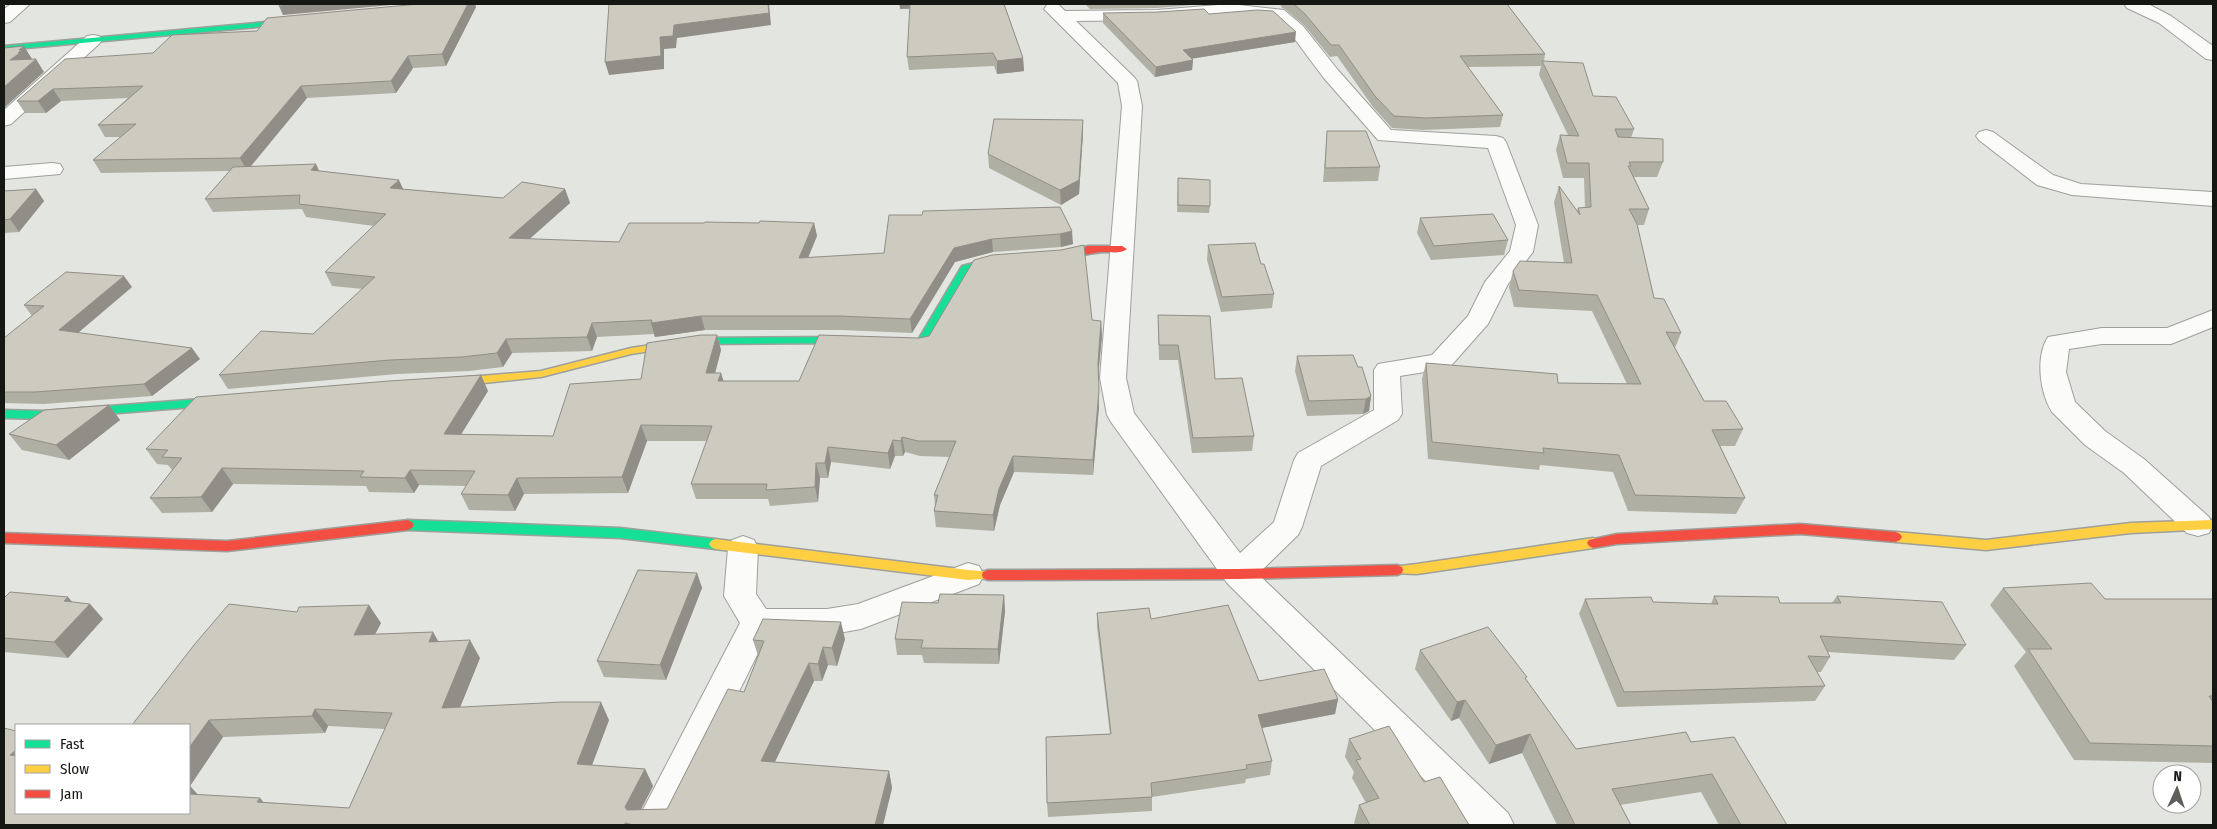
<svg xmlns="http://www.w3.org/2000/svg" width="2217" height="829" font-family="'Fira Sans Condensed',sans-serif">
  <rect width="100%" height="100%" fill="#e3e5e0"/>
  <g fill="none" stroke-linecap="round" stroke-linejoin="round">
    <g stroke="#9ea09c" stroke-width="2">
      <path id="street" d="M11 4H30L10 22 4 23V9Z
        M1053 4 1059 5 1065 11 1157 10 1230 4 1284 10 1303 26 1337 69 1391 130 1496 136 1503 138 1506 142 1538 225 1533 252 1508 284 1488 324 1449 368 1400 376 1402 414 1398 420 1321 466 1302 527 1298 535 1258 574 1508 813 1514 825H1470L1227 583 1111 422 1107 415 1100 378 1122 106 1118 83 1044 9 1047 5ZM1230 14 1273 19 1291 34 1323 77 1378 140 1488 148 1516 225 1510 251 1485 282 1468 316 1432 355 1378 364 1374 370V410L1298 453 1294 460 1274 522 1240 553 1134 413 1126 378 1142 106 1137 81 1134 77 1076 21 1157 20Z
        M2124 4 2150 5 2171 16 2213 46V60L2206 59 2159 23 2127 8Z
        M93 35 99 36 102 40 99 44 11 124 4 126V110L87 36Z
        M1986 130 1993 132 2053 175 2081 184 2213 192V206L2072 195 2037 185 1979 140 1976 136 1979 132Z
        M52 163 60 164 63 169 60 174 4 179V167Z
        M2213 310V327L2171 344H2102L2069 349 2066 372 2075 402 2105 431 2144 459 2209 517 2213 525 2209 533 2198 536 2187 533 2124 473 2085 445 2052 412C2040 393 2035 357 2048 337L2102 328H2167Z
        M743 536 754 540 758 548 756 594 766 609H827L858 604 968 563 979 566 984 575 979 584 861 629 827 635H767L673 825H635L740 623 724 596 728 548 732 540Z"/>
    </g>
    <g stroke="#9ea09c" stroke-width="3">
      <path id="fast" d="M299 19H302V23L4 50V46Z
        M1007 257 1012 260 1010 262 993 264 969 270 925 345 842 343 697 344 692 341 697 338 842 337 918 340 962 266 993 258Z
        M227 397 233 401 231 404 44 419 4 418V410L44 411Z
        M408 520 620 528 715 539 719 541 721 544 719 547 715 549 620 538 408 530 404 528 402 525 404 522Z"/>
    </g>
    <g stroke="#9ea09c" stroke-width="3">
      <path id="slow" d="M697 338 702 341 701 343 631 354 541 377 446 387 441 383 446 379 541 371 631 348Z
        M2213 520V529L2131 533 1986 550 1896 542 1892 540 1890 537 1892 534 1896 532 1986 540 2131 523Z
        M1593 538 1597 540 1599 543 1597 546 1593 548 1417 574 1392 573 1391 570 1392 567 1417 564Z
        M715 539 968 570 993 572 994 575 993 578 968 580 715 549 711 547 709 544 711 541Z"/>
    </g>
    <g stroke="#9ea09c" stroke-width="3">
      <path id="jam" d="M1088 246H1122L1127 249C1121 254 1111 252 1104 252 1091 252 1050 264 1042 257L1047 254 1077 250Z
        M408 520 412 522 414 525 412 528 408 530 227 551 4 543V533L227 541Z
        M1800 524 1896 532 1900 534 1902 537 1900 540 1896 542 1800 534 1617 544 1593 548 1589 546 1587 543 1589 540 1617 534Z
        M1397 565 1402 567 1403 570 1402 573 1397 575 1238 579 988 580 983 578 982 575 983 572 988 570 1238 569Z"/>
    </g>
    <use href="#street" fill="#fbfbfa" fill-rule="evenodd"/>
    <use href="#fast" fill="#16e098" fill-rule="evenodd"/>
    <use href="#slow" fill="#ffcf43" fill-rule="evenodd"/>
    <use href="#jam" fill="#f24e42" fill-rule="evenodd"/>
  </g>
  <path fill="#b0afa4" fill-rule="evenodd" d="M419 4H475L476 7 446 66 413 68 396 93 307 98 250 166 319 171 403 189 503 198 565 189 570 203 529 239 619 242 759 223H814L817 236 808 258 884 253 922 215 1060 207 1073 244 1061 247 993 252 955 262 912 333 842 330H705L655 337 654 334 597 337 592 351 512 353 503 367 469 371 397 374 228 389 219 375 313 334 363 289 332 286 325 272 374 226 306 217 302 209 213 212 205 199 230 171 101 173 93 160 121 137H105L98 125 128 98 61 101 46 113H25L17 101 153 53 257 31Z
    M899 4H1004L1023 58 1024 71 997 74 994 66 909 70 907 57 910 9H900Z
    M1085 4H1193V5L1157 8 1090 9Z
    M1280 4H1507L1545 54 1544 61 1593 96 1634 129 1631 138 1663 162 1657 177H1634L1649 209 1644 225H1637L1654 298 1681 333 1675 348 1704 401 1743 429 1735 446H1720L1745 498 1736 514 1628 511 1613 472 1540 465 1539 470 1428 459 1422 379 1426 363 1558 383 1627 384 1592 311 1514 307 1509 287 1513 271 1564 263 1554 202 1559 186 1577 211 1578 208H1585L1584 178H1563L1556 150 1560 135H1568L1539 75 1541 66 1468 67 1503 115 1500 127 1423 130 1392 128 1373 107 1337 56 1330 57 1304 25 1285 9 1282 8Z
    M1103 13 1209 14 1295 42 1191 59 1193 60 1192 70 1155 77 1103 23Z
    M1083 120V133L1079 194 1061 205 989 168 988 154Z
    M1327 131 1380 167 1378 181 1323 182 1326 145Z
    M1178 178 1210 206 1209 213 1177 212Z
    M36 189 44 201 19 232 4 233V191Z
    M1420 218 1508 240 1504 255 1431 260 1417 233Z
    M1208 245 1261 264 1274 294 1272 308 1221 312 1207 260Z
    M132 287 78 333 200 359 152 396 44 404 4 403V338L32 316 24 305Z
    M1158 315 1215 379 1254 436 1252 451 1192 453 1178 360H1159Z
    M1092 320 1101 321 1102 336 1098 373 1099 407 1093 475 1014 472 1000 505 994 531 936 527 934 511 935 506 934 495 950 457 920 456 905 452 903 456H895L890 469 831 462 828 478H820L818 502 770 506 768 499H696L691 484 707 441H647L628 493 524 494 515 511 469 510 461 494 466 486 419 485 414 493 369 492 366 486 233 484 212 512 162 513 150 498 172 470 168 465 157 464 146 449 488 391 461 434 553 436 641 379 717 335 721 350 715 373H721L723 381H799L919 338Z
    M1297 356 1358 367 1371 396 1369 411 1363 414 1307 416 1295 371Z
    M109 405 120 420 69 460 22 450 9 434Z
    M697 573 702 588 666 680 604 677 597 661Z
    M2003 588 2105 599H2213V763L2074 760 2014 666 2026 652 1990 605Z
    M1004 595 1005 611 999 664 924 663 922 655H897L895 639 938 603Z
    M1714 596 1780 603H1832L1837 596 1966 645 1954 660 1828 652 1830 657 1821 672H1817L1825 686 1815 701 1617 707 1579 614 1585 599 1653 602 1711 604Z
    M4 598 90 604 103 619 68 658 4 652Z
    M1097 613 1151 619 1259 681 1338 699 1335 714 1262 728 1272 761 1270 775 1246 779 1245 783 1152 797V811L1048 817 1047 803 1110 734 1097 627Z
    M381 623 375 634 433 632 438 641 480 658 460 707 609 720 592 765 645 769 653 786 641 810 667 809 744 692 758 656 753 640 845 639 837 666 828 665 822 681H814L775 762 889 771 892 788 883 825H4L16 813 189 725ZM328 726 385 729 349 808 263 802 260 798 198 795 190 786 223 737 325 733Z
    M1420 650 1526 680 1576 749 1691 742 1787 825H1719L1701 792 1620 805 1631 825H1557L1522 753 1489 764 1459 718 1451 721 1415 669Z
    M1349 739 1424 782 1469 825H1356L1354 823 1359 805 1366 803 1352 778 1354 772 1345 757Z"/>
  <path fill="#908e86" d="M298 4H402L283 15 279 6Z
    M468 4H475L476 7 446 66 442 54Z
    M769 4 771 25 677 38 676 48 664 49V69L609 75 605 62 660 37 674 25Z
    M900 4H912V8L900 9Z
    M1296 32 1295 42 1183 60V50Z
    M24 46 32 59 29 61 10 60 19 50Z
    M408 56 413 68 396 93 391 81Z
    M1023 58 1024 71 997 74V61Z
    M36 59 44 72 4 108V87Z
    M1193 60 1192 70 1155 77 1156 67Z
    M301 86 307 98 247 171 240 158Z
    M53 89 61 101 46 113 38 101Z
    M1083 120V133L1079 194 1061 205 1060 190Z
    M316 164 322 177 311 170Z
    M399 180 405 193 390 188Z
    M36 189 44 201 19 232 10 219Z
    M565 189 570 203 515 252 509 238Z
    M814 223 817 236 802 272 799 258Z
    M1072 231 1073 244 1061 247 1060 234Z
    M992 239 993 252 955 262 912 333 910 319 954 248Z
    M124 276 132 287 67 342 59 330Z
    M701 316 705 330 655 337 651 323Z
    M1101 321 1102 336 1098 378V363Z
    M592 323 597 337 592 351 587 337Z
    M717 335 721 350 711 389 706 373Z
    M506 339 512 353 503 367 497 353Z
    M192 348 200 359 152 396 144 384Z
    M721 373 726 389 718 381Z
    M481 375 488 391 452 449 444 434Z
    M1099 391V407L1093 475V460Z
    M1371 396 1369 411 1363 414 1366 399Z
    M109 405 120 420 69 460 56 445Z
    M641 425 647 441 628 493 622 477Z
    M902 437 905 452 903 456 901 441Z
    M893 440 895 456 890 469 888 453Z
    M828 447 831 462 828 478 825 463Z
    M1013 456 1014 472 1000 505 994 531 993 515 999 489Z
    M816 463 820 478 818 502 815 487Z
    M222 468 233 484 212 512 201 497Z
    M410 470 419 485 414 493 405 478Z
    M517 478 524 494 515 511 508 495Z
    M697 573 702 588 666 680 660 665Z
    M1004 595 1005 611 999 664 998 649Z
    M68 597 81 612 64 601Z
    M90 604 103 619 68 658 54 642Z
    M369 605 381 623 366 652 354 635Z
    M841 622 845 639 837 666 832 648Z
    M433 632 443 650 429 642Z
    M470 640 480 658 453 725 442 708Z
    M823 647 828 665 822 681 818 664Z
    M809 663 814 681 767 778 761 761Z
    M1338 699 1335 714 1256 729 1258 715Z
    M1465 700 1459 718 1451 721 1457 702Z
    M601 702 609 720 586 781 577 764Z
    M315 709 328 726 325 733 312 716Z
    M209 720 223 737 190 786 200 797 189 808V748Z
    M1530 734 1522 753 1489 764 1496 745Z
    M16 750V761L10 755Z
    M645 769 653 786 633 824 625 807Z
    M889 771 892 788 883 825H875Z
    M260 798 274 815 257 802Z"/>
  <path fill="#cdcbbf" stroke="#908e86" d="M280 4H298L279 6Z
    M419 4H468L442 54 408 56 391 81 301 86 240 158 93 160 136 124 98 125 143 86 53 89 38 101H17L65 59 153 53 172 35 257 31 267 18Z
    M609 4H768L769 13 674 25 673 36 660 37 661 56 605 62Z
    M910 4H1004L1023 58 997 61 993 53 907 57Z
    M1294 4H1507L1545 54 1460 56 1503 115 1426 118 1394 116 1375 96 1339 45H1331L1305 14Z
    M1204 9 1209 14 1257 10 1273 11 1296 32 1183 50 1193 60 1156 67 1103 13 1157 12Z
    M24 46 19 50H22L18 53H20L10 60 36 59 4 87V48Z
    M1542 61 1583 63 1593 96 1616 97 1634 129H1615L1618 137 1663 139V162H1629L1631 166H1628L1649 209H1629L1637 224 1654 298 1664 299 1681 333 1666 332 1704 401H1726L1743 429 1712 430 1745 498 1635 495 1619 455 1543 448 1544 453 1432 442 1426 363 1557 374 1558 383 1641 384 1597 295 1519 290 1513 271 1520 261 1572 263 1559 186 1580 215 1578 208 1591 207 1589 163H1567L1560 135 1579 136Z
    M994 119 1083 120 1079 180 1060 190 988 154Z
    M1327 131H1366L1380 167 1325 168Z
    M316 164 311 170 399 180 390 188 503 198 522 182 565 189 509 238 619 242 629 223H704L705 222 759 223 760 221 814 223 799 258 884 253 889 215H922L923 211 1060 207 1072 231 1060 234 992 239 954 248 910 319 839 316H701L651 323 652 320 592 323 587 337 506 339 497 353 462 357 390 360 219 375 261 331 313 334 375 277 325 272 386 214 299 204 300 195 205 199 233 167Z
    M1178 178 1210 180V206L1178 205Z
    M36 189 10 219 4 220V191Z
    M1493 214 1508 240 1434 246 1420 218Z
    M1255 243 1261 264H1264L1274 294 1222 297 1208 245Z
    M1084 245 1092 320 1101 321 1098 363 1099 391 1093 460 1013 456 999 489 993 515 934 511 938 495H934L956 441H918L902 437 901 441 893 440 888 453 828 447 825 463H816L815 487 766 490 767 484H691L712 426 641 425 622 477 517 478 508 495 461 494 475 471 410 470 405 478 360 477 364 471 222 468 201 497 150 498 182 458 162 457 168 450 146 449 196 397 389 381 481 375 444 434 553 436 570 384 641 379 647 343 701 335H717L706 373H721L718 381H799L819 335 919 338 929 336 974 260 992 255 1061 250Z
    M66 272 124 276 59 330 192 348 144 384 35 392H4V338L44 306 24 305Z
    M1158 315 1210 316 1215 379 1242 378 1254 436 1193 438 1178 345H1159Z
    M1353 355 1358 367H1362L1371 396 1366 399 1309 401 1297 356Z
    M109 405 56 445 9 434 44 410Z
    M638 570 697 573 660 665 597 661Z
    M2091 583 2105 599H2213V696H2209L2213 702V746L2090 743 2028 649H2052L2003 588Z
    M10 592 68 597 64 601 90 604 54 642 4 638V598Z
    M940 594 1004 595 998 649 921 648 923 640 895 639 902 602 938 603Z
    M1714 596 1778 597 1780 603H1841L1837 596 1942 602 1966 645 1820 636 1830 657 1808 656 1825 686 1624 692 1585 599 1651 597 1653 602 1718 604Z
    M229 604 297 612 299 607 369 605 354 635 433 632 429 642 470 640 442 708 563 702H601L577 764 645 769 625 807 627 810 667 809 728 689 744 692 764 641 753 640 763 619 841 622 832 648 823 647 818 664 809 663 761 761 889 771 875 825H634L625 823V825H4V728L16 731V750L10 755 16 756V813H189V794L260 798 257 802 349 808 392 713 315 709 312 716 209 720 189 748V725H132L194 645Z
    M1228 605 1259 681 1324 669 1338 699 1258 715 1272 761 1246 765 1247 769 1151 783 1152 797 1047 803 1046 737 1111 734 1097 613 1149 608 1151 619Z
    M1488 627 1527 677 1525 678 1576 749 1686 732 1691 742 1734 737 1787 825H1741L1712 774 1612 789 1631 825H1575L1530 734 1496 745 1465 700 1457 702 1420 650Z
    M1389 726 1424 782 1440 777 1469 825H1370L1359 805 1379 798 1356 760 1361 759 1349 739Z"/>
  <rect width="2217" height="829" fill="none" stroke="#151713" stroke-width="10"/>
  <rect x="15" y="724" width="175" height="90" fill="#ffffff" stroke="#a1a2a1"/>
  <rect x="25" y="740" width="25" height="8" fill="#16e098" stroke="#a1a2a1"/>
  <text x="60" y="749" font-size="15" fill="#151713">Fast</text>
  <rect x="25" y="765" width="25" height="8" fill="#ffcf43" stroke="#a1a2a1"/>
  <text x="60" y="774" font-size="15" fill="#151713">Slow</text>
  <rect x="25" y="790" width="25" height="8" fill="#f24e42" stroke="#a1a2a1"/>
  <text x="60" y="799" font-size="15" fill="#151713">Jam</text>
  <g transform="translate(2177 789) rotate(3)"><circle r="24" fill="#ffffff" stroke="#a1a2a1"/>
  <path d="M0-4L9 19L0 12L-9 19Z" fill="#5d5f5b"/>
  <text y="-8" font-size="14" font-weight="bold" text-anchor="middle" fill="#151713">N</text>
  </g>
</svg>
